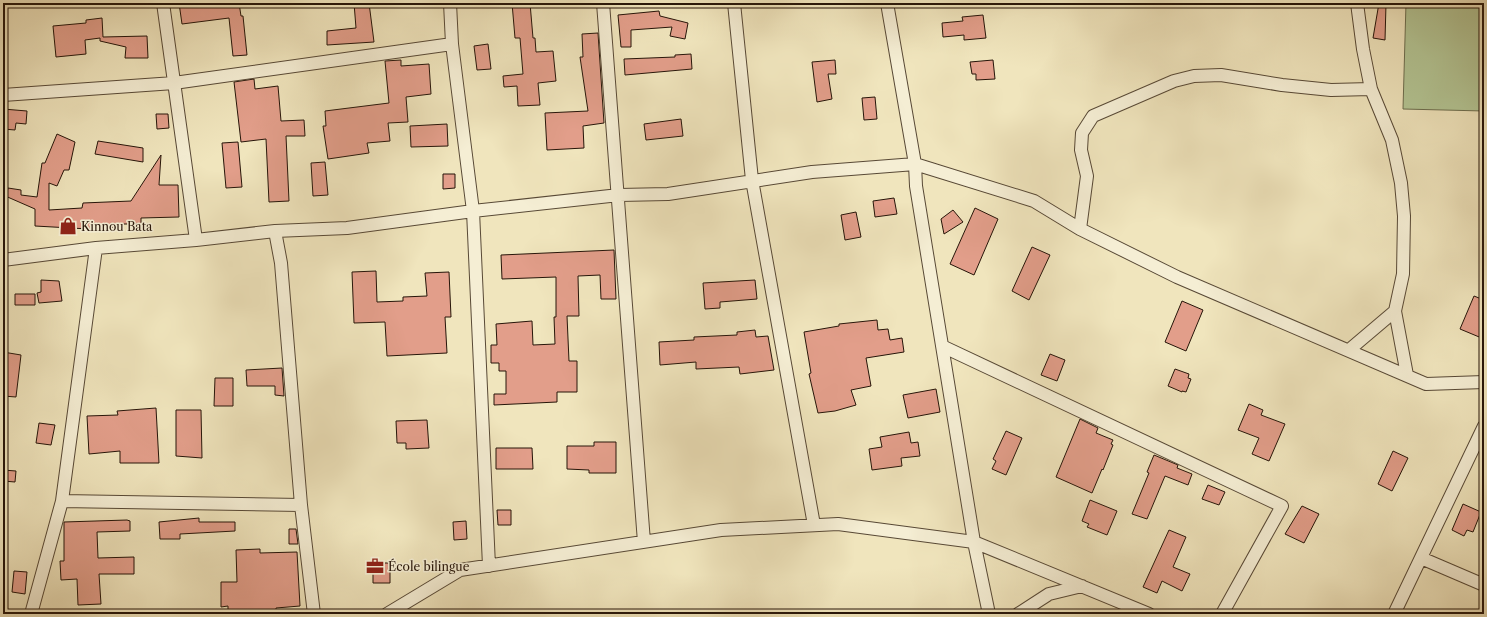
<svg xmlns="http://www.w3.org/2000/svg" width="1487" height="617" font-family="'Libre Caslon Text',serif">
  <rect width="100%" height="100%" fill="#f0e5bd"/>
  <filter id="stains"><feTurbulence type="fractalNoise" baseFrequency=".005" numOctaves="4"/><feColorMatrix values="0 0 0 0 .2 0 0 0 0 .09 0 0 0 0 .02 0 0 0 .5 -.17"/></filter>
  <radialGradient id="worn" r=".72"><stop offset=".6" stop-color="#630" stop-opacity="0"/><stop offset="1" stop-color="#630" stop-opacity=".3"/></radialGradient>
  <path fill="#b4c695" stroke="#6d6e4f" d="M1406 3H1484V111L1403 109Z"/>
  <path fill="#e29e8a" stroke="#261509" d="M179 3H239L241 16H243L247 55 233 56 229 18 182 24Z
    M354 3H369L374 42 327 45V31L356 28Z
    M512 3H530L533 38H535L536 52 553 51 556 81 538 83 540 105 518 106 517 86 504 87 503 76 523 74 520 38H515Z
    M1379 3 1386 4 1385 40 1373 38Z
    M659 11 660 16 688 23 685 39 670 36 672 27 631 30V47H621L618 15Z
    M983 15 986 38 964 40V35L943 37 942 23 963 21 962 17Z
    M102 18 103 37 147 36 148 58H125L126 47 100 41V38L85 40 86 54 56 57 53 26 86 23V20Z
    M598 33 604 123 583 126 584 148 547 150 545 113 588 111 580 57H583L582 34Z
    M488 44 491 69 477 70 474 46Z
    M691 54 692 69 625 75 624 59 675 57V55Z
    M401 60V66L429 64 431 94 406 97 408 122 388 123 390 141 367 143 369 153 328 159 323 126H326L325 111 389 103 385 61Z
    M835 60 836 74H828L832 99 817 102 812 62Z
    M993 60 995 79 976 80V74H972L970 62Z
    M254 79 255 89 278 86 281 121 304 120 305 136H286L289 201 269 202 266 139 241 142 234 82Z
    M875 97 877 119 864 120 862 98Z
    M3 109 27 111 26 124 16 123 15 130 3 129Z
    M156 114H168L169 128 157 129Z
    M681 119 683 136 646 140 644 124Z
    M447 124 448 146 411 147 410 126Z
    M57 134 75 142 69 170H64L57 186 49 183V210L82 208 83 203 131 201 161 155 159 185H178L179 217 141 218V224H118V227L89 229 35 226V209L3 195 4 193H7L8 188 21 190V195L37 197 42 163H45Z
    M98 141 143 148V162L95 154Z
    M238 142 242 187 226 188 222 143Z
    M325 162 328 195 313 196 311 163Z
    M443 174H455V188L443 189Z
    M894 198 897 214 875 217 873 201Z
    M975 208 998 219 974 275 950 264Z
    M953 210 963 222 944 234 941 219Z
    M856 212 861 237 845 240 841 215Z
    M1032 247 1050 255 1029 300 1012 291Z
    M614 250 616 299H601L600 275 578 276 579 316H567L569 361H577V392H557V402L494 405V394H506V371H499V363H491V345H497L496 324 532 321 533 345 555 344 554 317H556V277L502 279 501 255Z
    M376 271 377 302 403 301V297L427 296 425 273 449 272 451 317H445L447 353 387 356 385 322 354 323 352 272Z
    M41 280 59 281 62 301 39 303 37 293 41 292Z
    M755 280 757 299 720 302V308L705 309 703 283Z
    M15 294H35V305H15Z
    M1474 296 1484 300V339L1460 329Z
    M1182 301 1203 310 1186 351 1165 342Z
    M877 320 878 330 888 329 890 340 902 338 904 352 866 358 871 386 851 390 856 405 835 411 818 413 809 374 811 373 804 332 839 326V324Z
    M755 330 756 337 768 336 774 370 740 374 739 367 696 369V362L660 365 659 342 694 340V337L737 335V332Z
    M3 352 21 355 16 397 3 396Z
    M1050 354 1065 360 1057 381 1041 375Z
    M282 368 284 396 275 395V386H247L246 370Z
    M1175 369 1189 374 1188 378 1191 379 1186 392 1182 391V392L1168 386Z
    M215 378H233V406H214Z
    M936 389 940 412 908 418 903 395Z
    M1249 404 1263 410 1261 415 1285 424 1269 461 1252 454 1259 438 1238 430Z
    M156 408 159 463H120V451L89 454 87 416 118 415 117 411Z
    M176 410H201L202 458 176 456Z
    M1080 419 1098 428 1096 433 1113 440 1111 444 1113 445 1103 470 1102 469 1092 493 1056 477Z
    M427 420 429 448 406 449V443H397L396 421Z
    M39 423 55 425 51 445 36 443Z
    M1006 431 1022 438 1006 475 992 469 996 461 993 459Z
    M909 432 911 443 918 442 920 456 901 458 902 466 872 470 869 449 882 447 880 437Z
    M594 442H616V473H589V470L567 469V446H594Z
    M496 448H532L533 469H496Z
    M1393 451 1408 458 1392 491 1378 484Z
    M1154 455 1178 465 1177 468 1192 474 1188 485 1165 476 1147 519 1132 514 1149 473 1147 472Z
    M3 470 16 471 15 482 3 481Z
    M1208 485 1225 492 1219 505 1202 499Z
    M1090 500 1117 511 1107 535 1087 527 1089 524 1082 521Z
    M1463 504 1481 512 1473 532 1467 530 1464 536 1452 530Z
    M1302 506 1319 514 1304 543 1285 534Z
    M497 510H511V525H498Z
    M199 518V522H235V531L180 534V539H160L159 522Z
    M127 520 130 521V531L97 532 98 558 134 557V574H99L101 604 78 605 77 579 61 580 60 561H64V522Z
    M466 521 467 539 454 540 453 522Z
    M289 529H296L298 544H289Z
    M1169 530 1186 537 1173 567 1190 574 1182 591 1162 581 1157 593 1143 587Z
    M260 549V553L297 552 300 606 276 608V614H228V606L221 607V582H237L236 550Z
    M373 563H390V583H373Z
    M14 571 27 572 25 594 12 592Z"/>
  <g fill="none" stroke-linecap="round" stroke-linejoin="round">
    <g stroke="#584936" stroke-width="14">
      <path id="minor" d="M163 3 196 240
        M450 3 452 44 473 211 489 566
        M603 3 644 542
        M734 3 752 180 814 525
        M887 3 915 164 916 186 974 542 989 614
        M1357 3 1363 49 1371 89 1392 140 1401 183 1404 216 1403 274 1395 311 1407 375
        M3 95 174 83 452 44
        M1080 229 1087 176 1081 150 1082 133 1093 116 1174 81 1194 76 1221 75 1282 85 1331 90 1371 89
        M275 231 347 228 473 211 619 195 668 194 812 172 915 164 1034 201 1080 229 1177 277 1426 384 1484 382
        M3 260 96 248 196 240 275 231 281 263 301 505 314 614
        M944 347 1282 506 1222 614
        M1349 350 1395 311
        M62 501 301 505
        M1421 558 1484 585
        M31 614 62 501 96 248
        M387 614 460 570 721 530 838 524 974 542 1149 614
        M1018 614 1049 594 1082 586
        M1394 614 1484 426"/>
    </g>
    <use href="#minor" stroke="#f5eed4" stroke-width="12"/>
  </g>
  <defs>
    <g id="shop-bare" transform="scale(1.38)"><path d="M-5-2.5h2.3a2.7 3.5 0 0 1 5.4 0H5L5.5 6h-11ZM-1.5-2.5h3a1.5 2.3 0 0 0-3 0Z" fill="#8f2418" stroke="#f5eed4" stroke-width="2.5" paint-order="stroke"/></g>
    <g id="office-bare" transform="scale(1.38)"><path d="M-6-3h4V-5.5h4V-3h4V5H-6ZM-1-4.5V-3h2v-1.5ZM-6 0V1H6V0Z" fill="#8f2418" stroke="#f5eed4" stroke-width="2.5" paint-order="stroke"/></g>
  </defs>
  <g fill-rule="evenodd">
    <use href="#shop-bare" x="68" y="226"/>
    <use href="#office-bare" x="375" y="566"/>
  </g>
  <g text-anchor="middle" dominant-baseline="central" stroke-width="3" stroke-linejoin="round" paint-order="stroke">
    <g font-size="12" fill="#261509" stroke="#f5eed4" text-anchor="start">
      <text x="81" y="226">Kinnou Bata</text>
      <text x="388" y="566">École bilingue</text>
    </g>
  </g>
  <rect width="1487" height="617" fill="none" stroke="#f0e5bd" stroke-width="16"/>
  <rect x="4" y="4" width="1479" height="609" fill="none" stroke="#261509" stroke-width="2"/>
  <rect x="8" y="8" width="1471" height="601" fill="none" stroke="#261509"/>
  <rect width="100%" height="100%" filter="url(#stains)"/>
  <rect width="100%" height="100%" fill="url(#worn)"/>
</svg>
